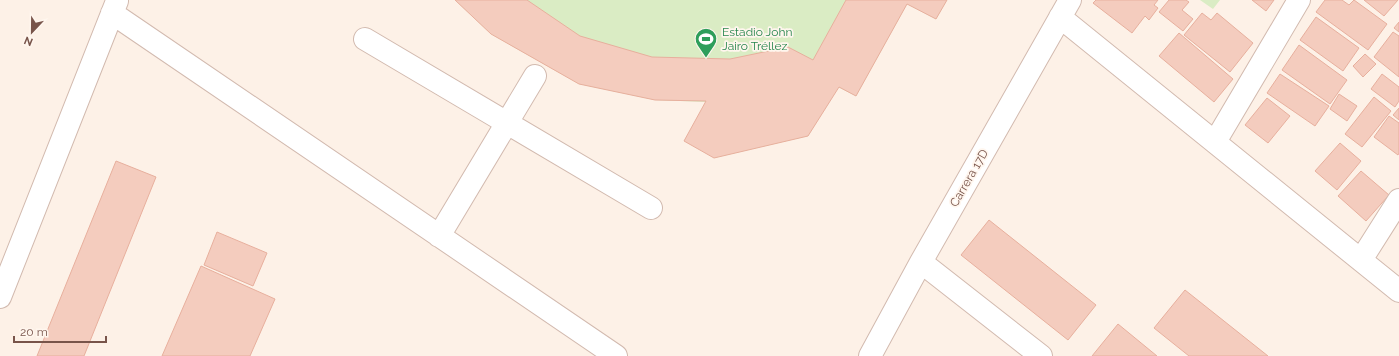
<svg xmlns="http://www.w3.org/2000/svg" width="1399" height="356" font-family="Raleway,sans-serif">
  <rect width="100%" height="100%" fill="#fdf1e7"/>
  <path fill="#daecc4" d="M455 0H947L936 19 907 4 856 96 838 87 808 136 714 158 706 102 655 100 579 84 491 34Z
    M1200 0H1220L1213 9Z"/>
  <path fill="#f4ccbe" stroke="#e7af9d" d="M455 0H527L580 36 652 57 730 59 788 47 813 60 846 0H947L936 19 907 4 856 96 839 87 808 136 714 158 684 141 706 101 655 100 579 84 491 34Z
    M1096 0H1158L1154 5 1158 8 1149 20 1145 16 1132 33 1093 3Z
    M1169 0H1186L1189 2 1182 10 1193 19 1183 31 1159 12Z
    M1252 0H1274L1266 11Z
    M1325 0H1342L1349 5 1354 0 1387 24 1368 50 1316 12Z
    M1364 0H1398L1384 16Z
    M1202 13 1211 20 1217 13 1253 43 1230 72 1184 35Z
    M1316 17 1359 48 1343 71 1300 40Z
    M1399 22V32L1394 28Z
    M1393 32 1399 36V77L1374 57Z
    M1179 33 1233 79 1214 102 1159 56Z
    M1299 45 1347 80 1330 104 1282 70Z
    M1365 54 1376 64 1363 77 1353 66Z
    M1280 74 1329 106 1315 126 1267 93Z
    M1382 74 1399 87V101L1395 107 1371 89Z
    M1339 94 1357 106 1347 121 1330 109Z
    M1374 97 1391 111 1362 147 1345 134Z
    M1267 98 1290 116 1268 143 1245 125Z
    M1399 108V120L1393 115Z
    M1389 116 1399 123V153L1398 155 1374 137Z
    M1340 143 1361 161 1337 190 1315 171Z
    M116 161 156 177 84 356H37Z
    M1361 171 1389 195 1366 221 1338 196Z
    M989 220 1096 305 1068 340 961 255Z
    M217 232 267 253 253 286 204 265Z
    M201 266 275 299 250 356H162Z
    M1185 290 1268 356H1189L1154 328Z
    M1118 324 1157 356H1092Z"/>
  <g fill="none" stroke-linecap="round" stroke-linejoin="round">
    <g stroke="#d2baaf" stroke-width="24">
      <path id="minor" d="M112 13 616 356
        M1060 17 1399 291
        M365 39 651 208
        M1215 142 1299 0
        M439 236 535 76
        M1361 260 1399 200
        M921 262 1041 356
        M0 297 117 1
        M870 356 921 262 1070 0"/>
    </g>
    <use href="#minor" stroke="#fff" stroke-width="22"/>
  </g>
  <defs>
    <g id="stadium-pin" transform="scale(1.15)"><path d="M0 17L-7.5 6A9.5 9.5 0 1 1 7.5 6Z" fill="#2e9e5b" stroke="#fff6ee"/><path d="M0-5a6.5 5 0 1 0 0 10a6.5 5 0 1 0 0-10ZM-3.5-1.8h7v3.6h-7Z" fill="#fff"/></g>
  </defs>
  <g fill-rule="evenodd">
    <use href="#stadium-pin" x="706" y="39"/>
  </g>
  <g text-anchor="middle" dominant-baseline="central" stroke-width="3.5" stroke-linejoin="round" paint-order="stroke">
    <g font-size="12" fill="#27864d" stroke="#fff6ee" text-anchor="start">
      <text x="722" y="32">Estadio John<tspan x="722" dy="14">Jairo Tréllez</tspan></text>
    </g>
    <g font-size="12" fill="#78544a" stroke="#fff6ee">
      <text transform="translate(969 178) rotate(-60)">Carrera 17D</text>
    </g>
  </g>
  <g transform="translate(32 32) rotate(202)" stroke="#fff6ee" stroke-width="3" paint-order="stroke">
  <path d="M0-3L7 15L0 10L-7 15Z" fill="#78544a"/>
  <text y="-6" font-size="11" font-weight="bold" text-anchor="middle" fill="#78544a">N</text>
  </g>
  <path d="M14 336v6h92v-6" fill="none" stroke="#78544a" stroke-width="2"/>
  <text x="20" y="336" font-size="12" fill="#78544a" stroke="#fff6ee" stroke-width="3" paint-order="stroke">20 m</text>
</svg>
